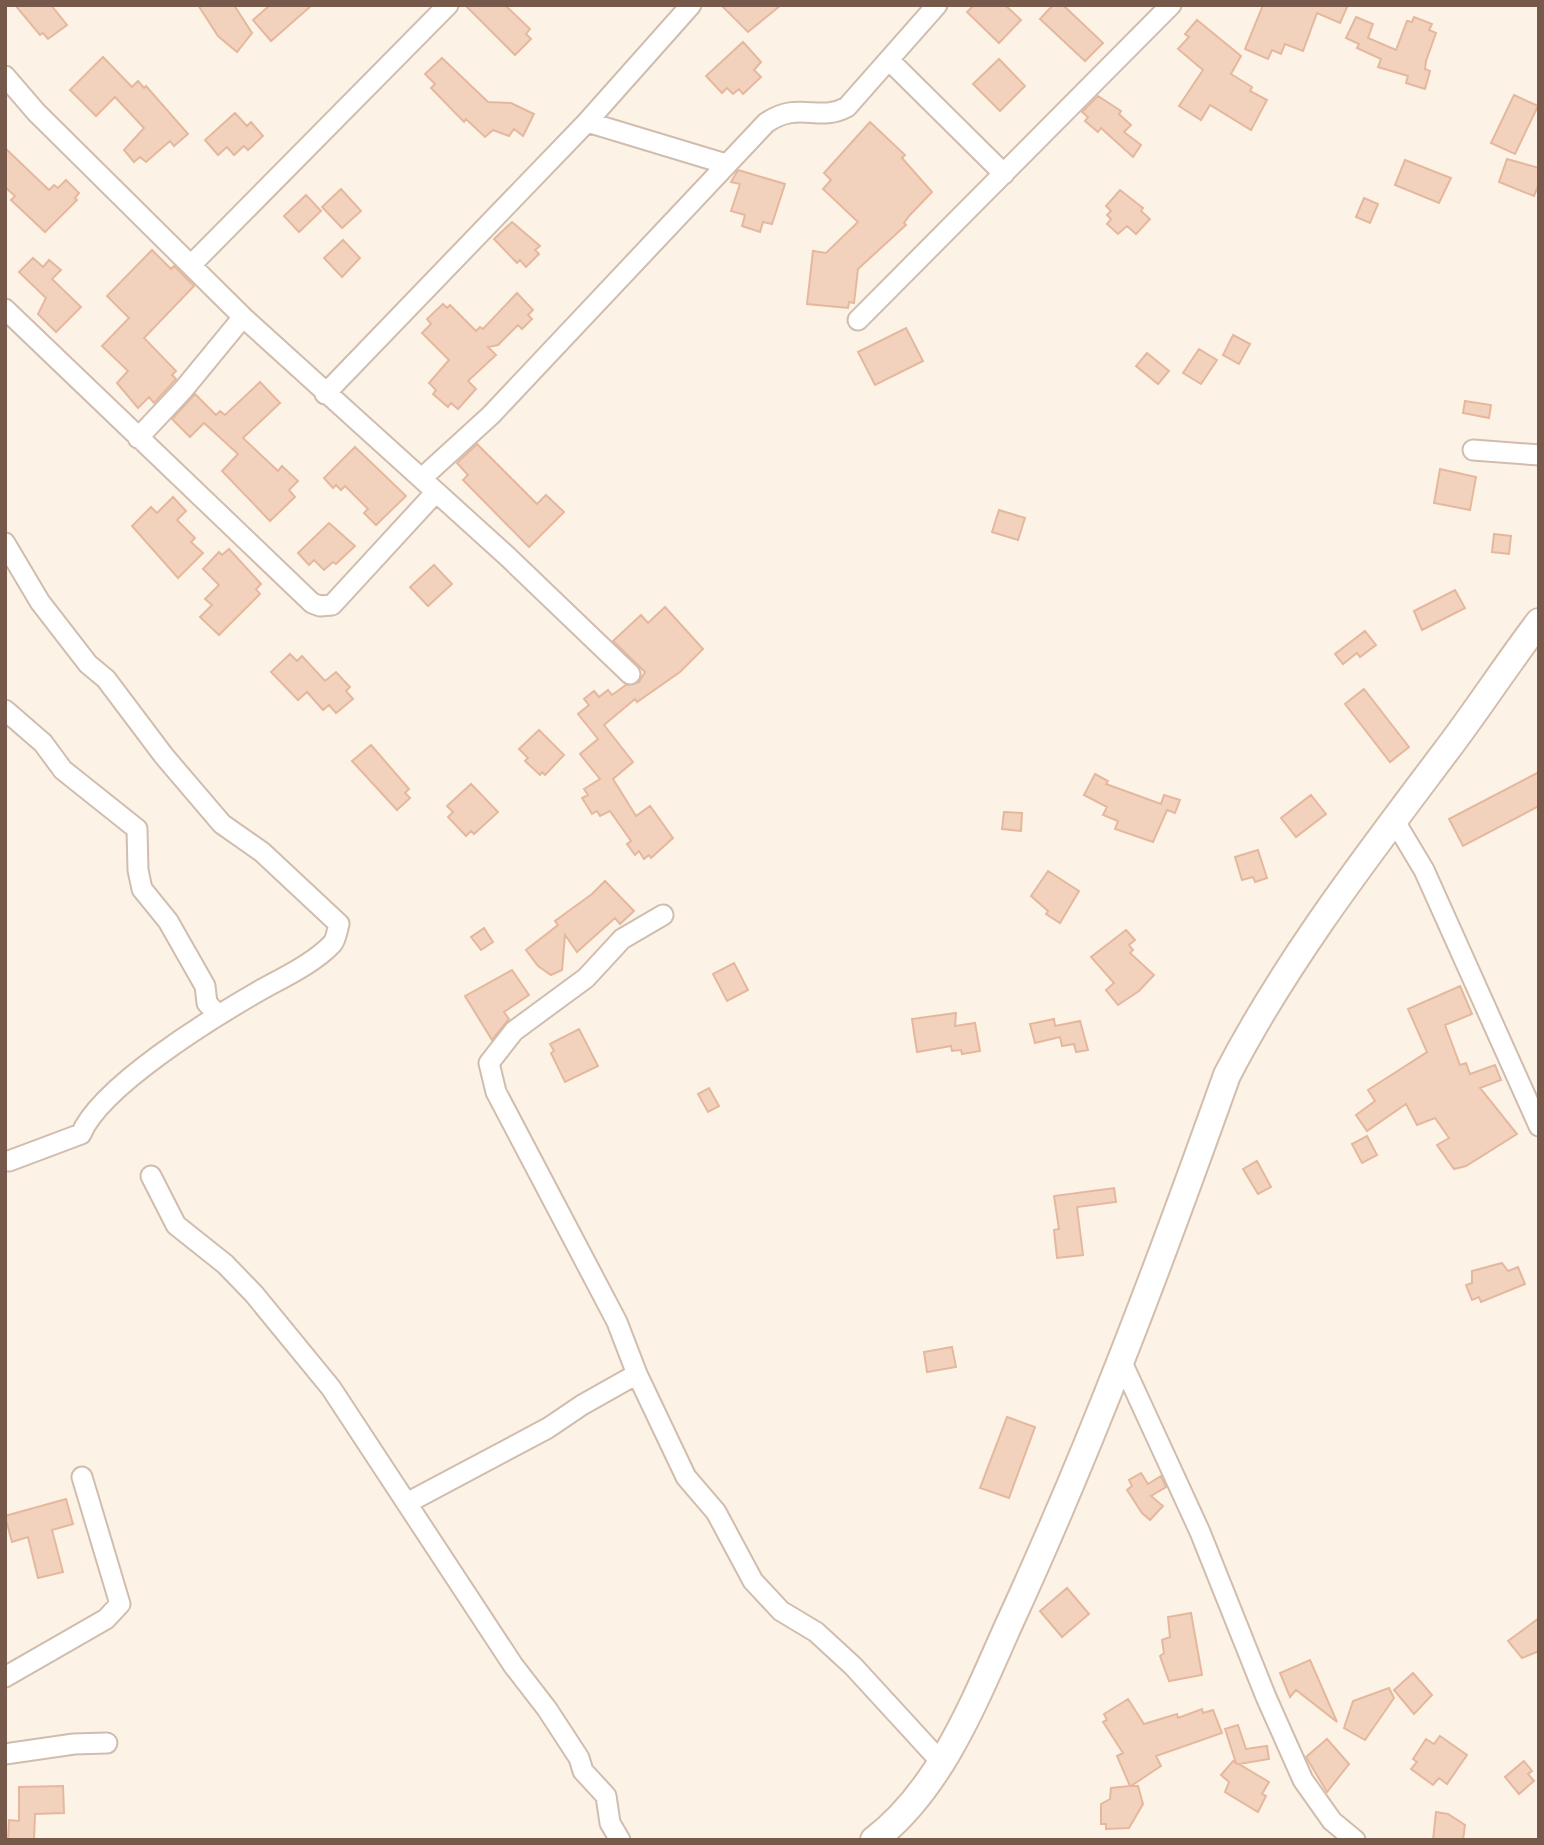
<svg xmlns="http://www.w3.org/2000/svg" width="1544" height="1845" font-family="Roboto,sans-serif">
  <rect width="100%" height="100%" fill="#fcf3e6"/>
  <path fill="#f2d2bd" stroke="#e5b89e" stroke-width="2" d="M15 5H51L67 25 48 39 43 33 40 35Z
    M198 5H234L252 33 237 52 218 36Z
    M270 5H312L271 41 253 20Z
    M465 5H505L530 29 526 34 531 39 515 55Z
    M721 5H781L748 32Z
    M974 5H1005L1021 20 999 43 967 12Z
    M1053 5H1063L1103 43 1085 61 1040 19Z
    M1263 5H1348L1340 23 1317 13 1303 51 1285 44 1281 54 1272 50 1268 59 1245 49Z
    M1356 17 1373 24 1368 38 1396 50 1407 21 1412 22 1414 17 1432 24 1429 30 1436 33 1426 61 1425 69 1430 71 1425 89 1406 83 1408 76 1378 67 1381 59 1357 48 1359 44 1346 38Z
    M1197 20 1241 56 1231 74 1252 87 1250 91 1267 100 1251 130 1210 105 1201 120 1179 106 1203 70 1178 49 1189 37 1185 34Z
    M743 42 761 62 754 70 761 77 743 94 739 89 733 94 727 88 722 93 706 76Z
    M103 57 132 87 138 81 144 88 146 86 188 134 174 146 170 141 146 162 140 157 134 162 124 150 144 128 115 97 96 116 70 90Z
    M442 58 488 102 511 103 534 114 523 136 514 129 509 136 493 130 485 137 466 119 464 122 431 88 435 84 425 74Z
    M999 59 1025 86 1000 111 973 84Z
    M1514 95 1538 106 1515 154 1491 143Z
    M1098 96 1121 111 1119 114 1131 125 1124 132 1141 145 1133 157 1101 128 1098 132 1085 121 1088 117 1082 112Z
    M235 113 247 126 251 122 263 136 248 150 244 146 234 155 227 147 218 155 205 140Z
    M870 122 905 155 902 158 932 192 909 216 904 223 906 225 858 269 854 303 849 302 848 308 807 304 813 251 826 253 858 222 823 189 831 180 824 173Z
    M5 148 49 190 54 185 58 188 66 180 79 193 75 198 77 200 45 232 11 200 15 196 5 187Z
    M1507 159 1539 168V184L1534 196 1499 182Z
    M1405 160 1451 178 1439 203 1395 185Z
    M738 170 785 184 772 224 763 222 760 232 742 226 745 215 731 211 740 184 731 182Z
    M341 189 361 211 342 228 322 207Z
    M1120 190 1143 208 1141 211 1150 219 1136 234 1127 226 1118 234 1107 224 1111 219 1107 215 1111 211 1106 206Z
    M306 195 321 211 299 232 284 216Z
    M1364 198 1378 204 1370 223 1356 217Z
    M512 222 540 246 535 250 539 254 526 267 520 260 517 263 494 239Z
    M343 240 360 258 342 277 324 258Z
    M152 250 171 269 174 266 194 286 144 338 176 371 172 375 176 379 154 403 149 397 138 408 117 383 128 371 102 346 129 318 107 296Z
    M33 258 43 267 49 260 61 270 52 279 81 307 56 332 38 314 46 298 19 272Z
    M517 293 533 310 528 315 532 319 522 329 518 325 498 345 488 347 496 355 468 381 476 389 458 409 451 403 448 407 433 394 436 390 429 383 449 360 422 333 431 324 427 319 443 304 447 308 450 305 476 331 480 327 483 329Z
    M906 328 923 361 875 385 858 352Z
    M1233 335 1250 344 1239 364 1223 355Z
    M1199 349 1217 360 1201 384 1183 373Z
    M1147 353 1169 371 1158 384 1136 366Z
    M260 382 280 403 243 438 278 471 282 466 298 481 289 490 295 497 270 521 222 471 238 454 204 423 190 437 172 419 195 394 216 415 220 411 225 415Z
    M1465 401 1491 405 1489 418 1463 413Z
    M477 444 537 504 546 495 564 512 529 547 463 480 468 475 457 463Z
    M355 447 406 496 376 525 364 513 368 509 345 486 341 490 336 485 333 488 324 478Z
    M1440 469 1476 477 1470 510 1434 503Z
    M173 497 186 511 177 520 195 538 191 542 203 553 178 578 132 526 151 507 157 513Z
    M999 510 1025 518 1018 540 992 532Z
    M329 523 355 546 336 564 333 562 324 570 314 560 309 565 298 553Z
    M1494 534 1511 536 1509 554 1492 552Z
    M229 549 261 584 256 589 260 594 219 635 200 617 212 605 205 599 219 585 203 569 219 552 222 555Z
    M434 565 452 584 428 606 410 587Z
    M1455 590 1465 608 1422 630 1414 611Z
    M665 607 703 649 680 672 637 702 635 699 604 725 633 762 613 779 636 816 650 806 673 838 651 858 649 855 644 859 639 851 635 855 627 844 631 841 610 811 600 816 597 811 592 814 582 798 588 795 584 789 600 779 580 754 598 739 578 714 589 705 584 699 594 691 599 697 608 690 612 695 626 685 639 682 645 672 613 641 641 615 648 623Z
    M1365 631 1376 645 1360 657 1357 653 1343 664 1335 654Z
    M290 654 297 661 302 656 325 681 336 672 350 687 346 691 353 699 336 713 329 705 323 710 307 692 298 700 271 672Z
    M1364 689 1409 747 1390 762 1345 704Z
    M539 730 564 755 545 775 542 772 540 775 525 761 528 758 519 749Z
    M371 745 409 789 405 793 410 798 397 810 352 761Z
    M1539 772V806L1463 846 1449 819Z
    M1095 774 1108 781 1106 784 1161 804 1164 795 1180 800 1175 813 1167 810 1153 842 1115 829 1118 821 1103 815 1107 807 1084 795Z
    M471 784 498 812 474 834 471 831 466 836 448 817 453 812 447 806Z
    M1311 795 1326 814 1296 837 1281 818Z
    M1004 812 1022 813 1021 831 1002 829Z
    M1258 850 1267 878 1255 882 1253 877 1242 880 1235 857Z
    M1048 871 1079 891 1060 923 1046 914 1048 911 1031 896Z
    M605 881 634 911 620 924 615 918 577 952 565 935 562 970 551 975 538 966 526 950 558 925 555 921 592 894Z
    M484 928 493 942 481 950 471 937Z
    M1126 930 1135 940 1129 945 1133 950 1130 953 1154 975 1139 991 1118 1005 1106 990 1114 983 1091 957Z
    M734 963 748 990 727 1001 713 974Z
    M512 970 529 995 504 1012 509 1019 492 1040 465 996Z
    M1460 986 1472 1014 1445 1025 1460 1065 1466 1063 1470 1074 1495 1065 1501 1080 1480 1088 1517 1134 1466 1166 1454 1169 1437 1145 1449 1138 1435 1118 1417 1125 1406 1104 1367 1131 1356 1115 1375 1101 1368 1090 1427 1052 1408 1009Z
    M956 1013 955 1026 975 1023 980 1051 962 1054 961 1050 952 1051 951 1046 917 1052 912 1019Z
    M1054 1019 1055 1026 1080 1021 1088 1050 1076 1052 1074 1044 1062 1046 1060 1037 1035 1043 1030 1024Z
    M579 1029 598 1066 565 1082 551 1053 554 1051 550 1044Z
    M709 1088 719 1106 708 1112 698 1094Z
    M1367 1136 1377 1155 1362 1163 1352 1144Z
    M1257 1161 1271 1187 1258 1194 1243 1169Z
    M1114 1188 1116 1202 1077 1207 1083 1255 1057 1258 1054 1230 1059 1229 1054 1196Z
    M1502 1263 1508 1271 1518 1267 1525 1284 1481 1302 1479 1297 1472 1300 1466 1285 1472 1283V1271Z
    M952 1347 956 1367 927 1372 924 1352Z
    M1007 1417 1035 1427 1009 1498 980 1488Z
    M1141 1473 1148 1484 1161 1476 1166 1487 1151 1496 1163 1506 1150 1520 1142 1513 1127 1490 1132 1486 1129 1480Z
    M66 1499 73 1524 52 1530 63 1572 38 1578 28 1537 12 1542 5 1516Z
    M1067 1588 1089 1614 1062 1637 1040 1611Z
    M1191 1613 1202 1675 1169 1681 1160 1656 1164 1653 1162 1640 1170 1637 1168 1617Z
    M1539 1618V1651L1522 1658 1508 1641Z
    M1310 1660 1337 1722 1296 1690 1290 1697 1280 1673Z
    M1413 1673 1432 1695 1414 1714 1394 1690Z
    M1389 1688 1394 1698 1365 1740 1344 1728 1353 1701Z
    M1128 1699 1144 1724 1177 1714 1178 1718 1202 1709 1203 1713 1213 1710 1222 1733 1156 1756 1161 1766 1131 1786H1138L1143 1804 1129 1828 1106 1829V1824H1101V1804L1110 1799 1111 1788 1130 1786 1117 1756 1123 1753 1103 1722 1107 1720 1104 1714Z
    M1238 1725 1246 1749 1267 1746 1269 1759 1239 1764 1269 1782 1262 1794 1266 1796 1258 1812 1225 1792 1229 1782 1221 1775 1233 1761 1236 1763 1225 1729Z
    M1440 1736 1467 1755 1447 1784 1439 1778 1433 1785 1411 1769 1417 1762 1413 1759 1426 1739 1434 1744Z
    M1327 1739 1349 1764 1327 1792 1306 1757Z
    M1524 1761 1532 1771 1528 1774 1534 1781 1519 1794 1505 1777Z
    M63 1786 64 1813 35 1814 34 1840H8L9 1820 19 1821V1787Z
    M1436 1812 1448 1814 1465 1825 1463 1840H1433Z"/>
  <g fill="none" stroke-linecap="round" stroke-linejoin="round">
    <g stroke="#d0bdae" stroke-width="23">
      <path id="street" d="M890 61 1004 174
        M5 76 36 112 243 317 508 557 630 674
        M587 122 726 164
        M192 264 448 5
        M5 309 312 603 320 606 332 605 436 492
        M858 320 1171 5
        M325 394 587 122 691 5
        M138 438 183 390 243 317
        M1473 450 1539 455
        M422 478 491 415 766 123C799 100 818 123 847 107L937 5
        M5 543 40 602 88 664 106 679 164 756 222 824 262 852 339 924C337 931 336 940 332 944 313 964 282 978 259 991 212 1018 101 1086 81 1134L9 1161
        M5 710 43 743 63 770 137 829 138 870 142 889 168 921 205 986 207 1003 218 1015
        M1394 820 1424 870 1539 1126
        M663 915 622 939 586 978 514 1031 489 1063 496 1092 617 1322 637 1374 686 1477 716 1512 753 1581 781 1611 816 1632 853 1666 942 1763
        M151 1176 176 1225 225 1264 254 1294 331 1388 513 1665 547 1709 579 1758 583 1771 606 1796 610 1823 620 1840
        M1120 1358 1200 1532 1266 1697 1303 1780 1332 1821 1355 1840
        M407 1503 548 1428 582 1405 637 1374
        M5 1677 106 1619 120 1604 82 1477
        M5 1754 74 1744 107 1743"/>
    </g>
    <g stroke="#d3bdac" stroke-width="30">
      <path id="secondary" d="M874 1840C942 1788 976 1697 1010 1622 1092 1444 1161 1260 1227 1075 1287 959 1368 855 1446 751 1478 709 1507 664 1539 622"/>
    </g>
    <use href="#street" stroke="#fff" stroke-width="19"/>
    <use href="#secondary" stroke="#fff" stroke-width="26"/>
  </g>
  <rect width="1544" height="1845" fill="none" stroke="#76594a" stroke-width="14"/>
</svg>
